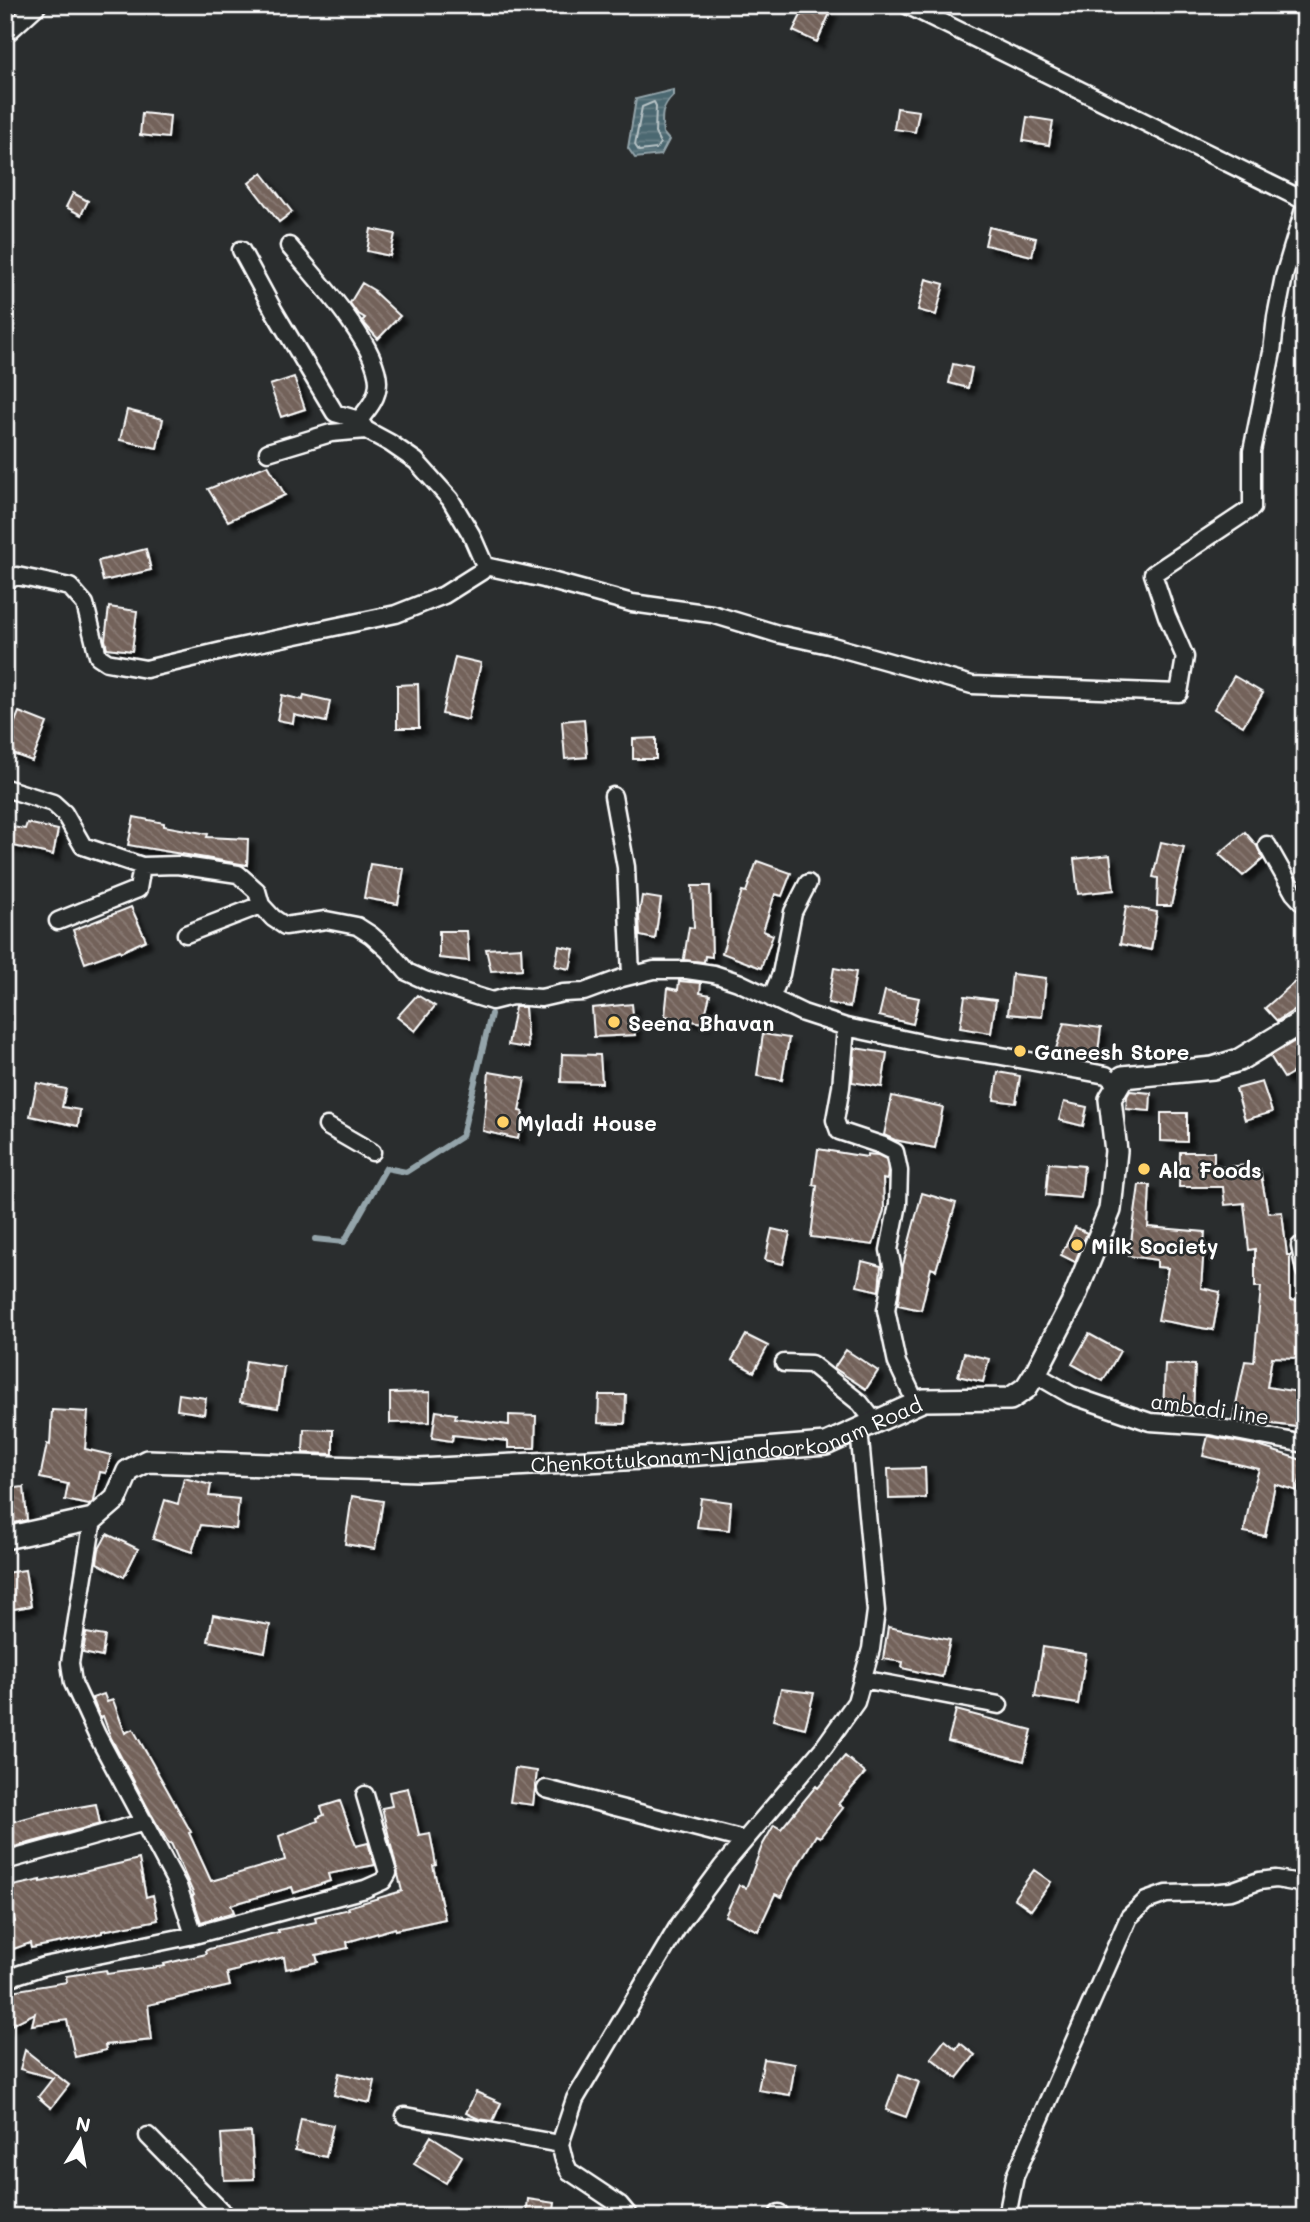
<svg xmlns="http://www.w3.org/2000/svg" width="1310" height="2222" font-family="Mali,sans-serif">
  <defs>
    <pattern id="water-rules" width="6" height="5" patternUnits="userSpaceOnUse" patternTransform="scale(1.75)"><rect width="6" height="5" fill="#4c6871"/><path d="M0 2.5h6" fill="none" stroke="#677f86"/></pattern>
    <pattern id="building-back-hatch" width="6" height="6" patternUnits="userSpaceOnUse" patternTransform="scale(1.75)"><rect width="6" height="6" fill="#73625a"/><path d="M-1 5l2 2M0 0l6 6M5-1l2 2" fill="none" stroke="#887a73"/></pattern>
    <filter id="shadow"><feDropShadow dx="6" dy="6" stdDeviation="2" flood-color="#0009"/></filter>
  </defs>
  <rect width="100%" height="100%" fill="#2a2d2e"/>
  <filter id="ink" filterUnits="userSpaceOnUse"><feTurbulence type="fractalNoise" baseFrequency=".0143" numOctaves="2"/><feDisplacementMap in="SourceGraphic" scale="14" xChannelSelector="R" yChannelSelector="G"/><feConvolveMatrix kernelMatrix="1 2 1 2 8 2 1 2 1" color-interpolation-filters="sRGB"/></filter>
  <g filter="url(#ink)">
    <path fill="url(#water-rules)" stroke="#94a4aa" stroke-width="2" d="M673 90V96C661 108 661 116 663 133L669 140 661 155 635 158 628 148 636 99Z"/>
    <g fill="none" stroke-linecap="round" stroke-linejoin="round">
      <path stroke="#b7c3c6" stroke-width="2" d="M654 102 656 106 655 133 660 143 656 149 639 151 635 145 642 107Z"/>
      <path stroke="#94a4aa" stroke-width="6" d="M315 1239 344 1242 386 1168 406 1172 462 1136 491 1014"/>
    </g>
    <path fill="url(#building-back-hatch)" stroke="#fff" stroke-width="2" filter="url(#shadow)" d="M806 5H818L831 11 817 42 793 31Z
      M897 108 919 111 915 132 894 129Z
      M142 113 170 116 168 138 140 135Z
      M1027 117 1053 121 1049 145 1023 141Z
      M262 173 292 212 279 222 249 183Z
      M73 193 88 201 81 215 66 207Z
      M989 227 1036 238 1032 256 985 245Z
      M371 229 395 234 390 256 367 251Z
      M926 279 944 284 936 315 918 310Z
      M362 283 375 291 374 292 400 316 378 339 362 321 365 318 357 313 350 303Z
      M953 364 972 368 968 388 949 383Z
      M294 377 305 409 281 417 270 385Z
      M127 410 163 419 157 448 120 440Z
      M268 465 285 495 228 521 208 489Z
      M146 549 151 570 103 581 98 561Z
      M109 607 137 611 132 651 107 648 105 640Z
      M455 657 481 663 468 720 442 714Z
      M1234 676 1263 693 1243 726 1214 709Z
      M418 684 419 728H397V685Z
      M282 695 303 700 304 695 330 701 326 722 294 715 293 723 277 720Z
      M19 712 47 723 32 761 5 751V746Z
      M584 719 587 757 565 759 562 721Z
      M656 738V759H633V739Z
      M134 817 164 823V826L208 834 207 837 248 839 247 865 128 845Z
      M27 823 58 830 53 855 5 844V826L25 829Z
      M1245 832 1257 846 1263 859 1243 876 1219 854Z
      M1161 842 1184 847 1171 906H1157L1158 878 1153 877Z
      M1110 855 1114 890 1078 894 1074 859Z
      M757 861 791 873 782 896 775 894 763 931 773 935 761 968 722 953 742 891 746 892Z
      M370 864 404 869 398 904 364 898Z
      M692 886H710L712 957 705 956 704 962 682 960 684 958 689 927 694 928Z
      M642 896 661 899 655 939 640 936 639 915Z
      M1126 906 1157 912 1151 950 1120 944Z
      M131 907 146 940 121 952 120 950 85 963 73 930Z
      M439 931H467L469 961 439 958Z
      M559 946 574 949 570 969 555 966Z
      M521 947 522 969 491 971 486 949Z
      M834 968 856 972 850 1007 828 1003Z
      M1305 973V1003L1277 1021 1265 1008Z
      M1012 974 1046 978 1042 1017 1008 1014Z
      M679 981 701 983 700 993 710 995 703 1023 665 1016 668 988 678 990Z
      M885 991 919 998 913 1024 879 1016Z
      M417 995 435 1006 415 1031 397 1017Z
      M965 996 996 1000 991 1033 960 1028Z
      M632 1004 635 1035 594 1037 592 1008Z
      M515 1007H525L528 1048 508 1045Z
      M1064 1023 1101 1028 1097 1060 1055 1052Z
      M763 1034 789 1038 782 1080 757 1076Z
      M1305 1035V1065L1284 1078 1270 1056Z
      M855 1048 887 1053 882 1087 852 1082Z
      M562 1054 600 1055 602 1083 561 1082Z
      M489 1072 525 1078 519 1111 523 1112 518 1139 483 1131Z
      M998 1072 1020 1076 1016 1103 994 1100Z
      M1262 1082 1272 1112 1245 1120 1236 1089Z
      M37 1083 66 1089 62 1107 80 1110 78 1126 30 1116Z
      M1130 1091 1151 1093 1150 1111 1126 1109 1127 1096Z
      M892 1096 943 1107 935 1148 895 1140 884 1135Z
      M1064 1102 1087 1107 1083 1126 1059 1120Z
      M1161 1113H1187V1142L1161 1141Z
      M818 1149 867 1157V1154L878 1155 886 1159 888 1170 887 1180 883 1179 884 1210 873 1245 811 1237 817 1186 813 1185Z
      M1180 1152H1214V1168L1247 1165 1248 1170 1260 1169 1268 1213 1282 1212 1287 1255H1290V1300L1299 1301 1296 1332H1298L1297 1358 1272 1357 1267 1387 1305 1393V1428L1233 1419 1245 1361 1254 1362 1261 1287H1255V1249L1249 1250 1244 1203 1225 1205 1223 1187H1179Z
      M1049 1163 1084 1166 1081 1198 1046 1195Z
      M1139 1185H1150L1148 1227 1205 1232 1201 1288 1220 1292 1213 1330 1158 1320 1168 1268 1157 1267V1260L1129 1256Z
      M922 1193 956 1203 936 1270 931 1268 921 1310 898 1305 903 1265Z
      M1075 1227 1087 1233 1075 1262 1061 1255Z
      M772 1229 790 1233 783 1264 765 1260Z
      M862 1261 881 1266 879 1291 857 1286Z
      M1089 1334 1120 1351 1103 1381 1072 1364Z
      M746 1335 768 1346 754 1372 732 1360Z
      M846 1350 878 1371 866 1389 834 1368Z
      M964 1353 989 1359 983 1382 958 1376Z
      M246 1361 284 1367 278 1408 240 1402Z
      M1165 1364 1195 1365 1193 1414 1163 1412Z
      M430 1392V1422L390 1423V1393Z
      M179 1394 206 1398 204 1414 177 1410Z
      M599 1395H626L625 1424 598 1423Z
      M52 1410 88 1412 85 1449 111 1455 106 1473 100 1472 94 1501 89 1505 65 1500 68 1484 40 1478 47 1444 50 1445Z
      M436 1411 456 1414 455 1418 509 1425V1415L536 1416 535 1448H508V1441L453 1435 452 1441 432 1438Z
      M304 1429 333 1430V1454L303 1453Z
      M1208 1436 1255 1445 1305 1461 1297 1491 1275 1484 1265 1536 1244 1532 1251 1495 1259 1469 1203 1456Z
      M925 1468 926 1498 889 1499 888 1469Z
      M184 1478 211 1485 209 1496 239 1499 236 1529 201 1525 192 1552 153 1539 165 1500 178 1504Z
      M24 1487 27 1520 5 1525V1489Z
      M352 1496 383 1501 375 1549 345 1544Z
      M701 1498 731 1502 729 1530 697 1527Z
      M107 1534 138 1549 124 1577 97 1563 99 1549Z
      M25 1570 31 1606 8 1610 5 1595V1573Z
      M213 1615 270 1625 265 1652 208 1641Z
      M888 1627 950 1640 942 1677 902 1668 903 1662 883 1659Z
      M86 1633 105 1636 102 1657 83 1653Z
      M1043 1647 1086 1654 1078 1704 1035 1697Z
      M781 1689 814 1693 805 1728 773 1720Z
      M104 1694 107 1702 113 1700 125 1733 133 1729 191 1832 189 1833 211 1881 285 1860 279 1836 318 1821 317 1818 324 1815 321 1807 340 1801 356 1846 368 1843 375 1865 328 1874 330 1881 294 1893 292 1887 231 1905 234 1912 201 1922 192 1896 194 1895 171 1843 169 1844 151 1814 111 1738 103 1716 100 1717 92 1698Z
      M956 1710 1032 1730 1024 1761 948 1741Z
      M845 1756 865 1773 838 1804 843 1808 820 1837 816 1835 789 1880 782 1897 775 1894 758 1931 725 1916 739 1885 746 1888 762 1846 774 1825 781 1829 816 1786 818 1788Z
      M515 1768 537 1771 533 1805 510 1802Z
      M408 1788 419 1835 430 1833 436 1865 433 1866 445 1919 395 1930V1928L347 1942 348 1948 316 1955 318 1962 286 1969 284 1957 239 1968V1970L227 1973 230 1986 148 2005 152 2040 105 2045 106 2050 75 2057 67 2020 32 2025 35 2013 5 2028V1992L67 1982 66 1976 106 1970 107 1974 165 1966 164 1964 206 1954 205 1951 209 1949 279 1932 278 1930 316 1922 315 1917 349 1909 348 1907 402 1891 382 1808 392 1806 389 1792Z
      M96 1804 100 1824 14 1847 8 1823 45 1813Z
      M139 1859 146 1897 153 1895 158 1920 102 1931V1933L72 1940 31 1948 30 1943 5 1952V1926L15 1922 8 1887 41 1880V1882Z
      M1034 1870 1051 1882 1031 1910 1014 1898Z
      M945 2040 956 2049 960 2043 975 2055 957 2078 931 2058Z
      M25 2050 69 2085 51 2108 38 2097 53 2078 20 2069Z
      M764 2059 795 2064 790 2095 758 2090Z
      M339 2073 375 2081 370 2103 334 2095Z
      M899 2075 919 2082 906 2117 886 2110Z
      M476 2092 501 2103 493 2121 479 2119 466 2113Z
      M301 2119 333 2125 326 2157 295 2150Z
      M251 2132 254 2179 224 2180 221 2134Z
      M431 2136 462 2156 446 2183 414 2164Z
      M528 2199 555 2203 553 2217H526Z"/>
    <g fill="none" stroke-linecap="round" stroke-linejoin="round">
      <g stroke="#fff" stroke-width="21">
        <path id="street" d="M907 5 1305 201
          M5 35 38 5
          M289 246C314 276 377 343 378 382 378 398 368 409 359 420
          M268 452 331 433 366 430
          M485 566 544 579 632 603 712 614 778 634 829 645 972 685 1179 693 1185 657 1167 616 1153 574 1252 508V451L1272 352 1276 317 1284 276 1305 206
          M5 581 17 576 70 587 85 604 98 656 107 662 146 669 239 647 396 614 444 595 482 571 485 566 471 534 450 499 416 461 390 443 366 430 359 420 335 413 274 311 241 250
          M5 788 53 803 64 813 83 846 142 866 177 865 238 874 257 891 261 905 273 918 285 926 326 920 357 926 371 935 388 950 407 972 427 981 492 1001 512 996 541 998 563 993 584 992 622 978 654 970H687L714 974 738 982 803 1013 846 1027 940 1047 996 1055 1106 1075 1119 1085
          M613 796 626 867 631 975
          M1267 845 1294 893 1305 905
          M58 921 138 889 142 866
          M186 934 261 905
          M771 998 781 974 793 912 808 883
          M846 1027 841 1087 835 1120 839 1131 881 1145 895 1152 899 1171 898 1204 889 1250 893 1270 886 1310 897 1363 916 1403
          M327 1126 372 1152
          M1300 1246 1305 1271
          M784 1363 811 1364 860 1403 875 1422
          M1035 1374 1071 1395 1150 1422 1210 1426 1305 1444
          M862 1679 999 1705
          M546 1789 744 1840
          M5 1861 145 1822
          M194 1935 365 1889 383 1881 388 1873 365 1795
          M5 1979 44 1966 194 1935 178 1886 97 1735 73 1683 70 1663 93 1519
          M405 2116 560 2144
          M148 2136 227 2217
          M630 2217 620 2205 569 2171 564 2160 560 2144 575 2099 679 1925 722 1867 824 1747 856 1702 871 1649 876 1611 859 1429
          M778 2217 779 2213
          M1011 2217 1009 2206 1015 2176 1129 1917 1146 1901 1166 1894 1210 1893 1231 1891 1259 1881 1276 1879 1305 1884"/>
      </g>
      <g stroke="#fff" stroke-width="26">
        <g id="secondary">
          <path id="s1" d="M5 1538 93 1519 116 1499 128 1471 147 1461 419 1470 661 1457 826 1444 924 1400 1010 1399 1026 1388 1035 1374 1072 1303 1110 1210 1116 1151 1110 1099 1123 1077 1213 1068 1239 1060 1305 1020"/>
        </g>
      </g>
      <use href="#street" stroke="#2a2d2e" stroke-width="16"/>
      <use href="#secondary" stroke="#2a2d2e" stroke-width="21"/>
    </g>
  </g>
  <g fill="#ffd166" stroke="#2a2d2e" stroke-width="2.5">
    <circle cx="614" cy="1022" r="7"/>
    <circle cx="1020" cy="1051" r="7"/>
    <circle cx="503" cy="1122" r="7"/>
    <circle cx="1144" cy="1169" r="7"/>
    <circle cx="1077" cy="1245" r="7"/>
  </g>
  <g text-anchor="middle" dominant-baseline="central" stroke-width="5" stroke-linejoin="round" paint-order="stroke">
    <g font-size="21" font-weight="bold" fill="#fff" stroke="#2a2d2e" text-anchor="start">
      <text x="628" y="1022">Seena Bhavan</text>
      <text x="1034" y="1051">Ganeesh Store</text>
      <text x="517" y="1122">Myladi House</text>
      <text x="1158" y="1169">Ala Foods</text>
      <text x="1091" y="1245">Milk Society</text>
    </g>
    <g font-size="21" fill="#fff" stroke="#2a2d2e">
      <text transform="translate(1210 1408) rotate(8)">ambadi line</text>
      <text stroke="none"><textPath href="#s1" startOffset="756">Chenkottukonam-Njandoorkonam Road</textPath></text>
    </g>
  </g>
  <rect width="1310" height="2222" fill="none" stroke="#2a2d2e" stroke-width="28"/>
  <rect x="14" y="14" width="1282" height="2194" fill="none" stroke="#fff" stroke-width="2.5" filter="url(#ink)"/>
  <g transform="translate(80 2141) rotate(11)" stroke="#2a2d2e" stroke-width="5" paint-order="stroke">
  <path d="M0-5L12 26L0 18L-12 26Z" fill="#ffffff"/>
  <text y="-10" font-size="19" font-weight="bold" text-anchor="middle" fill="#ffffff">N</text>
  </g>
</svg>
